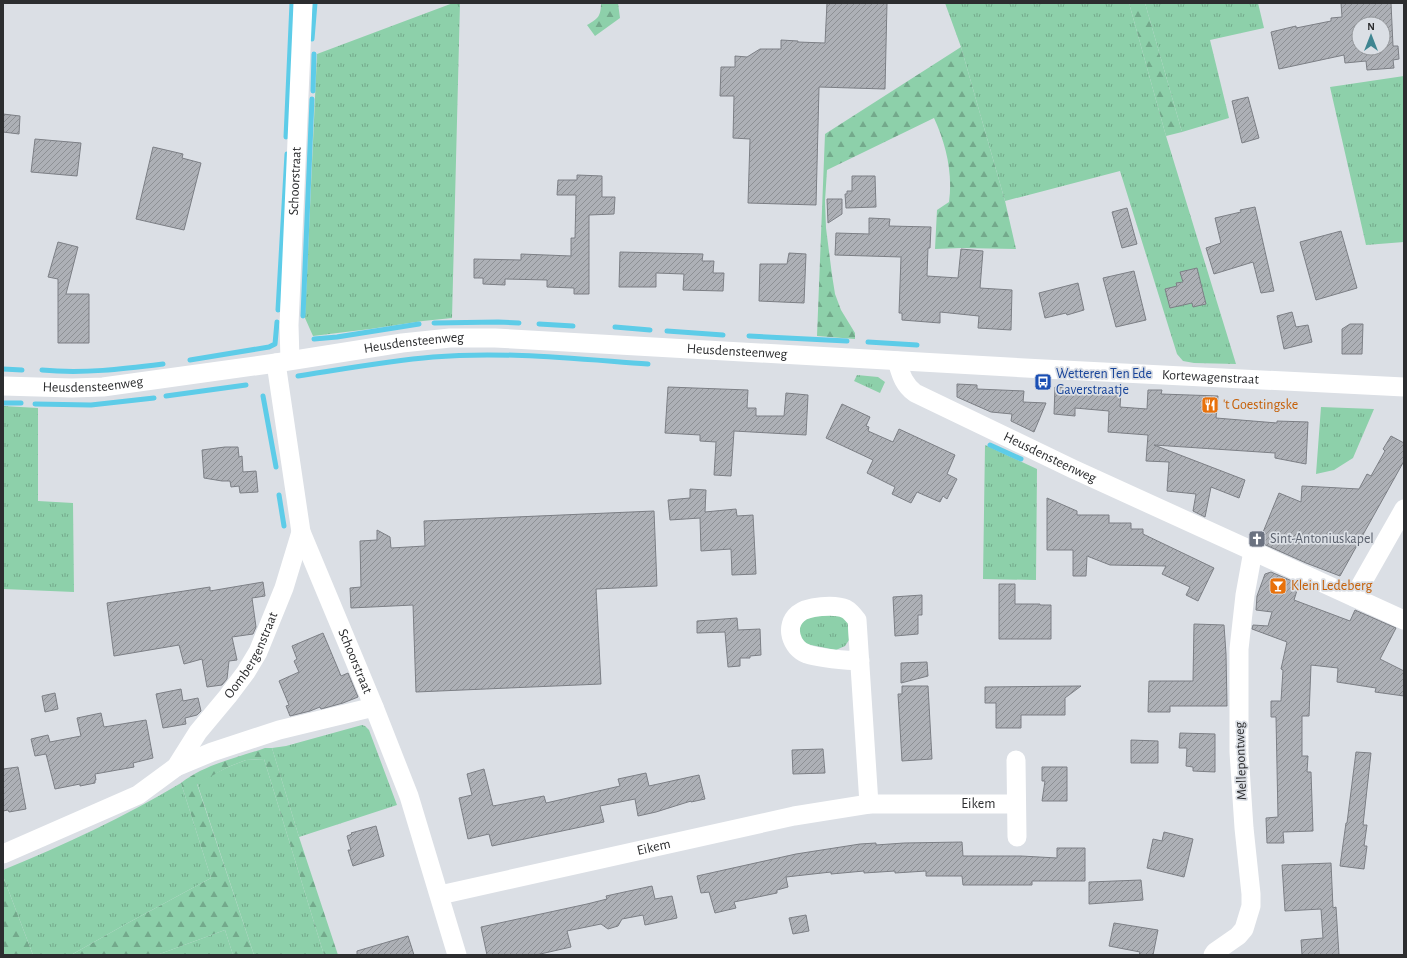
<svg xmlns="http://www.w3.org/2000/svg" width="1407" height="958" font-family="'Alegreya Sans',sans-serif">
  <defs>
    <pattern id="grass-tufts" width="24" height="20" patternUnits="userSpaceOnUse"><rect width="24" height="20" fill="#8dd0aa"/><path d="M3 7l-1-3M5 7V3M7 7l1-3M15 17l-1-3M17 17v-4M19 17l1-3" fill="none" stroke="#73a98b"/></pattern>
    <pattern id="forest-firs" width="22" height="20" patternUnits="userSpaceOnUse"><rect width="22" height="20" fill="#8dd0aa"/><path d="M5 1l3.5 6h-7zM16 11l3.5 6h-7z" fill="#73a98b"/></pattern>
    <pattern id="building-hatch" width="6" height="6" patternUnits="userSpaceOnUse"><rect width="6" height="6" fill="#adb0b6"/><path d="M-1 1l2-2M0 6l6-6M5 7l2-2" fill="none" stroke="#8d9094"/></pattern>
  </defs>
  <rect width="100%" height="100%" fill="#dbdfe5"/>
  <path fill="url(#grass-tufts)" d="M453 3H460L452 318 423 321 370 329 313 336 305 318 317 54Z
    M945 3H1129L1166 136 1236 364 1194 363 1183 361 1177 354 1120 171 1005 201 961 47Z
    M1145 3H1258L1264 28 1210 40 1229 118 1182 132Z
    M1404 76V242L1366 245 1330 87Z
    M857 375 878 377 885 382 880 393 854 381Z
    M3 406 38 408V501L73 503 74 592 3 589Z
    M1321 407 1374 409 1353 458 1334 470 1316 474Z
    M985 445 1037 469 1036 580 983 579Z
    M835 614 842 616 848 622 849 640 845 646 836 650 806 644 799 635 800 625 804 618Z
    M362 725 365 726 369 730 397 805 299 837 272 748 286 746Z
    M264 759 324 955H254L197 783 228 767 246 760Z
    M181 783 211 878 126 924 71 955H33L3 876V870C64 845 124 817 181 783Z
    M225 930 233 955H157Z"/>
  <path fill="url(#forest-firs)" d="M601 3H618L620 18 595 36 587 25C598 19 601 16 601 3Z
    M1129 3H1145L1182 132 1166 136Z
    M961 47 1005 201 1016 249 961 248 935 249 937 210 949 202C953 173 946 144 934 118L827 170 825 201 826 228 832 275 835 294 841 310 855 333V339L817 336 825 134Z
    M265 748H272L299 837 338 955H324L264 759 246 760 228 767 197 784 254 955H233L225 930 157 955H71L126 924 211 878 181 783C205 764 237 758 265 748Z
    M3 876 33 955H3Z"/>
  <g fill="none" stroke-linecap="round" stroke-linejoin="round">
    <path stroke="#5dcce8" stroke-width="5" d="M312 39 315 3
      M313 91 314 54
      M286 137 292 3
      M278 310 287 154
      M303 316 312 99
      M434 323 498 322 519 323
      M539 324 573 326
      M615 327 650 330
      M667 331 723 335
      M749 336 847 341
      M314 339 337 337 419 324
      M868 342 917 345
      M190 360 269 347 275 344 277 322
      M3 369 22 370
      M42 370C83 374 123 369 163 364
      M298 376C343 369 388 361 433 357 504 351 577 359 648 364
      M166 396 246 385
      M263 396 276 467
      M3 403H21
      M35 404 91 405 154 398
      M990 445 1021 459
      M279 495 284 526"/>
  </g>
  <path fill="url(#building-hatch)" stroke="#7c7f85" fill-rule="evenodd" d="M827 3H887L885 89 819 87 816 205 748 203 750 139 733 138 734 96H720L721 67H735V56L747 57 760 49H781V40L798 41V42L825 43Z
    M1341 3H1391L1393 46H1398L1399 59 1393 60 1394 68 1367 70 1366 61 1345 63 1344 55 1279 69 1271 32 1296 26V28L1331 21V18L1342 17ZM1359 24H1383V48H1359Z
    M1248 97 1259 138 1242 143 1232 101Z
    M3 114 20 116 19 134 3 132Z
    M35 139 81 143 77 176 31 172Z
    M153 147 183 154 182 158 201 163 184 230 136 219Z
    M577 175 602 176V197H615L614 214 589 215V294H574V288L547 287V280L505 279V285L483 284V278H474V259L521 260V254L571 256V238H575L576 195H557L558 180H577Z
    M852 176H875L876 207 846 208 845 194H847V191H852Z
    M827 199H842V214L828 223Z
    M1255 207 1274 291 1261 293 1253 262 1214 274 1206 248 1221 243 1215 218 1241 212 1240 210Z
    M1127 208 1137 244 1122 248 1112 212Z
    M869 218 890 219 889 226 931 227 930 248H928L927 276 958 278 961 249 983 251 980 288 1012 290 1011 330 978 328 979 316 940 312V323L902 320V313H899L901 257 835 255 836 233 869 234Z
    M1341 231 1357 288 1316 300 1300 242Z
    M58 242 78 247 66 294H89V343H58V279L48 277Z
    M620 252 703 254 702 261H714L713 273H724L723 291 683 290 684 274 656 273V287H619Z
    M789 253 806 254 804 303 759 301 760 264H787Z
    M1197 268 1206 304 1193 307 1192 303 1170 308 1165 289 1177 286 1176 283 1183 282 1180 272Z
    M1134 271 1146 320 1116 327 1103 278Z
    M1078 283 1084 310 1067 315 1066 313 1045 318 1039 293Z
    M1292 312 1296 327 1308 325 1312 342 1284 349 1277 316Z
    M1350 324H1363L1362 354H1342V329Z
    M957 384 977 385V389L1024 391 1023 402 1046 403 1034 432 1011 421 1012 414 991 412 957 397Z
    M668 387 748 390 747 408H756V416H784L786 393 808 395 806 435 734 431 731 476 714 475 716 442 700 441V435L665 433Z
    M1055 387 1121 391 1120 407 1147 409 1148 390H1162L1161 394 1218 396 1216 418 1277 423V421L1308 422 1306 464 1275 458V453L1154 445 1245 480 1239 498 1211 487 1205 517 1193 511 1196 494 1167 491 1169 462 1146 461 1148 435 1108 432 1109 411 1075 408V416L1054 414Z
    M842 404 870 417 866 426 869 427 868 431 893 442 899 429 955 455 947 474 957 479 947 499 943 496 940 502 917 492 911 503 892 494 895 487 867 473 873 460 826 438Z
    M1391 436 1404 443V461L1340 576 1306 563 1259 542 1279 493 1301 502 1302 486 1359 489 1367 474 1371 476 1385 451 1383 449Z
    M225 447H238L239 457 242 456 243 472 256 471 258 492 240 493 239 486 231 487 230 481H222L204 478 202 450Z
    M690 489 706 490 705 512 736 509 737 516 753 515 756 574 732 575 731 549 701 551 700 518 670 520 668 500 690 498Z
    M1047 498 1077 511V515H1109V523H1131V529H1143V534L1214 568 1198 601 1186 595 1190 587 1162 574 1166 566 1110 565 1087 556 1086 576H1073V550H1047Z
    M654 511 657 586 596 589 601 684 416 692 413 605 351 608 350 588 361 587 360 541 377 540V530L390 537 391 548 425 546 424 521Z
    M1271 572 1299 584 1294 600 1350 621 1355 610 1396 628 1380 659 1404 671V696L1375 692 1376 688 1337 682 1338 668 1311 665 1309 716H1302V756H1308L1307 772H1311L1313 831 1283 832 1284 843H1267L1266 818 1278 817 1276 717H1271V701H1281L1283 670 1281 669 1287 642 1252 629 1253 625 1268 626 1272 612 1256 610 1257 596 1265 574Z
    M263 582 265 596 252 598 256 627 253 634 232 637 237 660 229 661 227 679 222 685 207 687 202 659 184 664 179 645 114 656 107 603 210 587V591Z
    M999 584H1015V604H1040V605H1051V639H999Z
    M922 595V615H918V634L895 636 893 597Z
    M737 618 738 630 760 629 761 655 750 656V658H740V666L728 667 725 632 697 633V621Z
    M1194 624 1224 625 1226 654 1227 706H1170V712H1148L1149 681H1193Z
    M323 633 341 676 348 673 358 697 343 703 321 709 320 707 310 711 290 716 286 706 289 705 279 681 299 672 294 661 297 659 292 646Z
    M927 662 928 676 901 683V663Z
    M902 686H928L932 759 902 761 898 694H902Z
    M1081 686 1065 698V715H1021V728H996V703H985V687Z
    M181 689 183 701 198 698 201 711 197 715 185 718 186 724 163 728 156 694Z
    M55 693 58 709 45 712 42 696Z
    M101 713 104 727 146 720 153 758 133 763 134 767 95 774 96 780H95V783L80 786V784L55 789 46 754 35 756 31 739 48 735 50 742 81 736 77 718Z
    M1180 733 1215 734V772L1193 771V767L1186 766 1187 748H1179Z
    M1131 740 1158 741V763H1131Z
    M823 749 825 773 793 774 792 750Z
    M1356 752 1371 753 1363 825H1367L1364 846H1367L1364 869 1340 866 1346 823H1347Z
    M18 767 26 809 9 812 8 810 3 811V769Z
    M1042 767H1067V801H1042L1045 781H1042Z
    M484 769 493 806 544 796 546 803 620 786 618 779 646 773 649 786 699 775 705 799 691 802V801L656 812 638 816 635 799 600 806 604 822 492 846 489 834 468 839 459 798 472 795 467 774Z
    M376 826 384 856 353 866 348 850H351L347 836 352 834 351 833Z
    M1164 832 1193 839 1184 877 1147 868 1153 839 1162 841Z
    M962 842 963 856H1021L1057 858V848H1085V881H1032V885H963L962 876H926V871L895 873V871L864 873V871L831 874V872L786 877 788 887 777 890V893L734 902 736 908 715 913 709 892 701 893 697 876 796 854 860 844 876 843V845L904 843Z
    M1331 863 1333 908 1336 907 1339 955H1302L1301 940 1323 938 1321 909 1285 911 1282 865Z
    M1141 880 1143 900 1089 904V882Z
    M652 886 655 899 672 896 677 918 645 925 643 915 622 919 618 926 608 929 601 924 567 931 571 947 536 955H487L481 927 587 904 607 899 606 896Z
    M806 915 809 931 793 934 789 918Z
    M1114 923 1158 930 1153 955H1139L1140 952 1109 946Z
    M408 936 414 955H357V951Z"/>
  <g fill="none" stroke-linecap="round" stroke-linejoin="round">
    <g stroke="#fff" stroke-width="19">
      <path id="s1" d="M290 360 289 325 303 3"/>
      <path id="s2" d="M897 361C901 374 903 384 915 393L1073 469 1404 620"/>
      <path id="s3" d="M276 363 301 532 374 707 409 796 457 955"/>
      <path id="s4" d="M3 386 72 388 103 387 276 363 402 343 450 338H495L1044 369 1404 387"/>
      <path d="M1354 597 1404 509"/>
      <path d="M860 661C844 660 822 659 807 654 791 648 784 626 798 614 807 606 835 604 846 609 850 611 854 616 857 620L869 804"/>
      <path d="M1016 760 1017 837"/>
      <path d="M176 767 212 752 279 730 374 707"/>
      <path id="s5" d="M3 854 138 795 176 767 198 732 228 696 246 672 258 652 284 588 301 532"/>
      <path id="s6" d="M440 895 794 816 869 804H1016"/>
      <path d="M1213 955 1215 952 1238 936 1244 929 1251 906V894L1244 828 1239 752V649L1245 595 1253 551"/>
    </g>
  </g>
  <defs>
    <g id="bus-square" transform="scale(0.9)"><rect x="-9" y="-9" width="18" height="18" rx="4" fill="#1a4fb4" stroke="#dbdfe5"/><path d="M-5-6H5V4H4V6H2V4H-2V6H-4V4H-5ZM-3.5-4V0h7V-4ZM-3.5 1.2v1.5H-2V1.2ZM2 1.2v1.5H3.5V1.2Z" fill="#fff"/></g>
    <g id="restaurant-square" transform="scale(0.9)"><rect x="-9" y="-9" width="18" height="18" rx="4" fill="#e8710a" stroke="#dbdfe5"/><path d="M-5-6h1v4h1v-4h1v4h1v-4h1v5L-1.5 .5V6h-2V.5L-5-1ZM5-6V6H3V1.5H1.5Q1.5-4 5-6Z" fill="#fff"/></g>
    <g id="church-square" transform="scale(0.9)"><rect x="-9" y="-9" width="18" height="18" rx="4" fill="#6b7280" stroke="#dbdfe5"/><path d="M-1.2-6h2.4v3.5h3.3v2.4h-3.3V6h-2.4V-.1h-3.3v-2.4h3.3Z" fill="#fff"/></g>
    <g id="bar-square" transform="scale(0.9)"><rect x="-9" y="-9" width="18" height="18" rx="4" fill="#e8710a" stroke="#dbdfe5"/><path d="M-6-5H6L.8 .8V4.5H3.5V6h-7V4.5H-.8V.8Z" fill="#fff"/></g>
  </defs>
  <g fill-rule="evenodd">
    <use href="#bus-square" x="1043" y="382"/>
    <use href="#restaurant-square" x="1210" y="405"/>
    <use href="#church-square" x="1257" y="539"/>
    <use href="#bar-square" x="1278" y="586"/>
  </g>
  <g text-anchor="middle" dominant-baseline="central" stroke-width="3.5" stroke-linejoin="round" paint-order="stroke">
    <g font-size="14" fill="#2c2d2f" stroke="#dbdfe5">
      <text stroke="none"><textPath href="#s1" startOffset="179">Schoorstraat</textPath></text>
      <text stroke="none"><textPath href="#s4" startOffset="414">Heusdensteenweg</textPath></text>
      <text stroke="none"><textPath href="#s4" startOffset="738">Heusdensteenweg</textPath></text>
      <text stroke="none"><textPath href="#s4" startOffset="1212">Kortewagenstraat</textPath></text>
      <text stroke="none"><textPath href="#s4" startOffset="90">Heusdensteenweg</textPath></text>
      <text stroke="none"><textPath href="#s2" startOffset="187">Heusdensteenweg</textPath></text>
      <text stroke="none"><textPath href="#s5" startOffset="330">Oombergenstraat</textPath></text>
      <text stroke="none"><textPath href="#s3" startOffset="311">Schoorstraat</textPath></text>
      <text transform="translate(1241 761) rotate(-92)">Mellepontweg</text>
      <text stroke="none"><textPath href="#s6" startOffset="548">Eikem</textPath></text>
      <text stroke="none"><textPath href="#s6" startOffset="219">Eikem</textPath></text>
    </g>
    <g font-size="14" fill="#164399" stroke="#dbdfe5" text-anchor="start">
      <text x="1056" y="374">Wetteren Ten Ede<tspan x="1056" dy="16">Gaverstraatje</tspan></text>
    </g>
    <g font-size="14" fill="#c56008" stroke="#dbdfe5" text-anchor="start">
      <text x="1223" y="405">'t Goestingske</text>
      <text x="1291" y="586">Klein Ledeberg</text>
    </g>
    <g font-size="14" fill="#5b616d" stroke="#dbdfe5" text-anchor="start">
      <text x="1270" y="539">Sint-Antoniuskapel</text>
    </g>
  </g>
  <rect width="1407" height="958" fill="none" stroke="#2c2d2f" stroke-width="8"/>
  <g transform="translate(1371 36)"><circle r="19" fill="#dbdfe5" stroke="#95989c"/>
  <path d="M0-3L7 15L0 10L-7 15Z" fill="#3f8591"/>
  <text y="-6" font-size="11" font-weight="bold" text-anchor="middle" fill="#2c2d2f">N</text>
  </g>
</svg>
